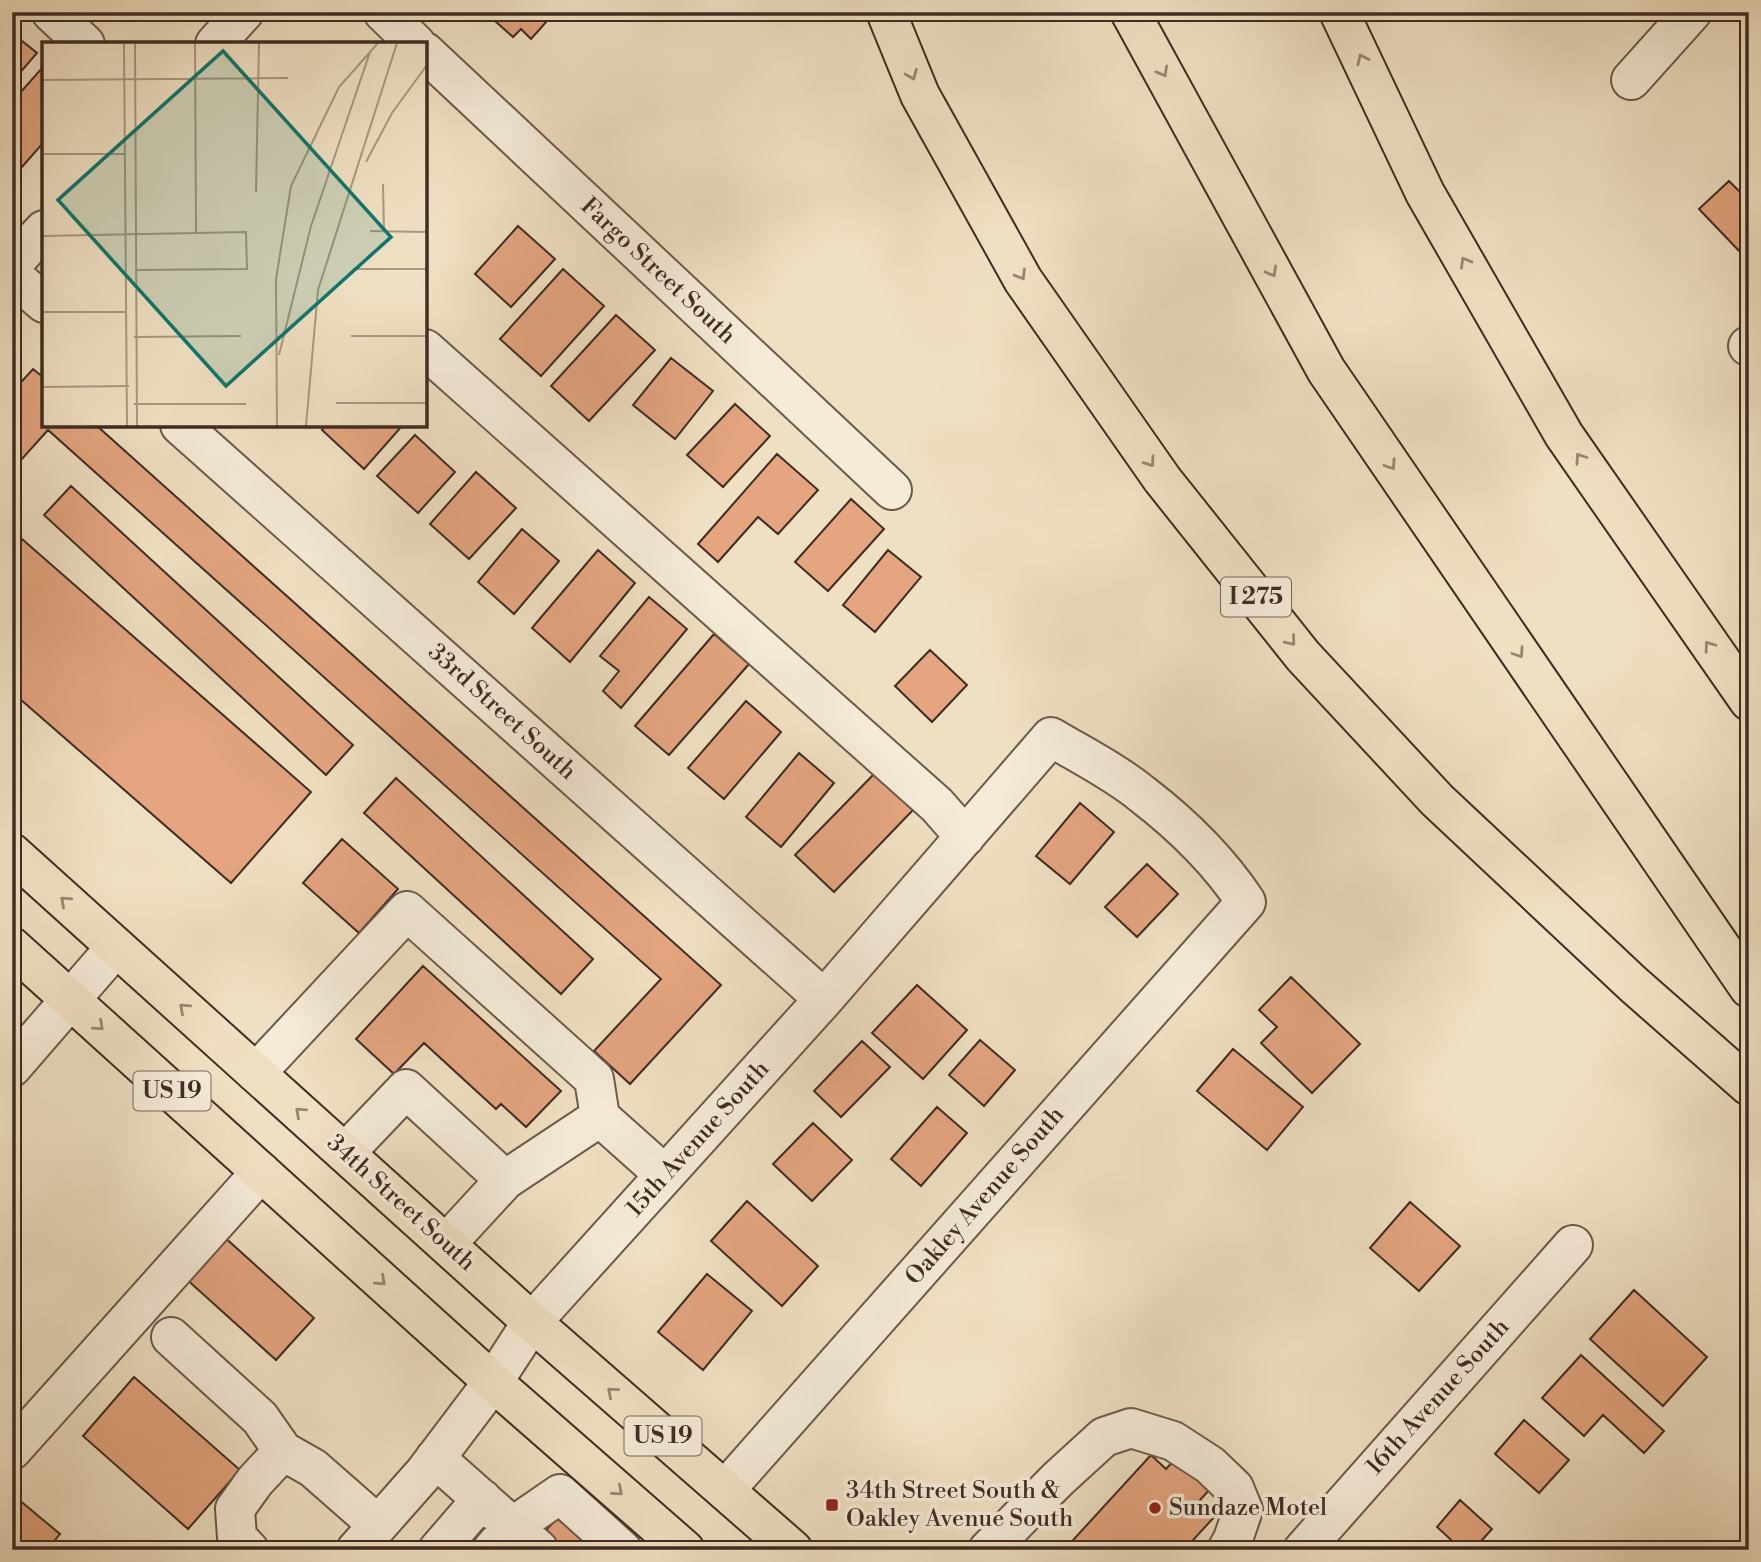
<svg xmlns="http://www.w3.org/2000/svg" width="1761" height="1562" font-family="'Libre Bodoni',serif">
  <rect width="100%" height="100%" fill="#f0e0c3"/>
  <filter id="stains"><feTurbulence type="fractalNoise" baseFrequency=".00286" numOctaves="4"/><feColorMatrix values="0 0 0 0 .2 0 0 0 0 .09 0 0 0 0 .02 0 0 0 .5 -.17"/></filter>
  <radialGradient id="worn" r=".72"><stop offset=".6" stop-color="#630" stop-opacity="0"/><stop offset="1" stop-color="#630" stop-opacity=".3"/></radialGradient>
  <path fill="#e4a580" stroke="#3f2c24" stroke-width="2" d="M485 12H555L531 39 521 29 513 37Z
    M12 33 37 53 12 82Z
    M42 68 44 142 21 168 12 160V102Z
    M1729 181 1749 201V247L1742 254 1699 209Z
    M518 226 555 259 511 307 475 274Z
    M563 269 604 306 541 376 500 339Z
    M616 315 655 350 589 421 551 386Z
    M671 358 713 391 675 439 633 405Z
    M33 369 44 378V425H96L721 985 630 1084 594 1051 661 979 48 430 12 470V392Z
    M735 404 770 436 723 487 687 455Z
    M326 425H401L402 426 364 469 322 430Z
    M415 435 455 472 418 513 377 476Z
    M777 454 818 490 778 534 758 517 718 562 698 544Z
    M476 472 516 508 469 559 430 524Z
    M71 486 353 745 326 775 44 515Z
    M851 499 884 529 828 591 795 562Z
    M522 529 559 561 514 614 478 582Z
    M22 539 311 792 231 883 12 692V549Z
    M598 550 635 583 570 662 532 628Z
    M888 550 921 577 875 632 843 605Z
    M649 597 687 629 621 708 603 691 619 671 600 656Z
    M714 634 749 664 669 755 635 726Z
    M930 650 967 685 932 722 895 686Z
    M746 701 781 732 724 799 688 768Z
    M799 753 834 783 781 847 746 817Z
    M875 773 913 810 834 892 795 855Z
    M396 778 593 959 561 994 364 813Z
    M1080 803 1114 832 1070 884 1036 856Z
    M342 839 398 889 359 933 303 883Z
    M1147 864 1178 894 1137 937 1105 907Z
    M423 966 561 1091 526 1127 501 1104 496 1109 424 1043 394 1074 356 1039Z
    M1291 977 1360 1044 1312 1093 1261 1043 1277 1027 1259 1010Z
    M917 985 967 1030 923 1079 872 1033Z
    M980 1040 1015 1070 984 1106 949 1075Z
    M862 1041 890 1067 841 1117 814 1091Z
    M1233 1049 1303 1107 1267 1150 1197 1091Z
    M937 1107 967 1133 921 1186 891 1159Z
    M813 1123 852 1160 812 1201 773 1164Z
    M747 1201 818 1266 782 1306 711 1241Z
    M1410 1202 1460 1246 1419 1291 1370 1248Z
    M222 1235 314 1318 276 1360 184 1277Z
    M707 1274 752 1311 703 1370 658 1332Z
    M1634 1290 1707 1357 1663 1406 1590 1339Z
    M1581 1355 1664 1431 1644 1453 1603 1415 1584 1436 1542 1398Z
    M134 1377 240 1470 188 1529 83 1436Z
    M1524 1420 1569 1460 1539 1493 1495 1454Z
    M1151 1455 1166 1469 1177 1457 1211 1488 1200 1500 1216 1515 1184 1550H1064Z
    M12 1494 60 1534 47 1550H12Z
    M1460 1500 1492 1529 1473 1550H1462L1437 1527Z
    M567 1507 593 1550H552L539 1538Z
    M1417 1543 1425 1550H1411Z"/>
  <g fill="none" stroke-linecap="round" stroke-linejoin="round">
    <g stroke="#6b594c" stroke-width="42">
      <path id="minor" d="M51 12 85 44
        M383 12 416 44
        M215 44 244 12
        M425 52 892 490
        M1631 80 1692 12
        M12 264 44 230
        M12 275 44 303
        M1748 346H1749
        M425 349 937 805 965 837
        M180 425 824 999
        M12 1067 116 947
        M256 1073 407 911 594 1079 600 1117
        M345 1153 406 1089 505 1180 600 1117 665 1175
        M446 1244 505 1180
        M171 1337 260 1418 283 1451
        M12 1450 261 1172
        M435 1458 539 1550
        M249 1550 237 1537 235 1509 255 1481 283 1451 313 1468 378 1525
        M356 1550 425 1472 493 1382 532 1322 824 999 1051 737C1081 755 1115 772 1142 794 1181 824 1219 861 1246 902L725 1490
        M438 1550 482 1499
        M492 1550 512 1527 560 1494 622 1550
        M988 1550 1058 1479 1104 1437 1131 1428 1173 1441 1210 1465 1234 1488 1243 1510 1233 1539 1227 1550
        M1303 1550 1573 1245"/>
    </g>
    <g stroke="#3f2c24" stroke-width="42">
      <path id="highway" d="M886 12 920 95 1023 280 1162 479 1303 656 1437 800 1633 984 1749 1086
        M1130 12 1326 370 1749 988
        M1339 12 1425 193 1564 435 1749 701
        M12 853 532 1322 793 1550
        M12 947 493 1382 685 1550"/>
    </g>
    <use href="#minor" stroke="#f5ebd8" stroke-width="38"/>
    <use href="#highway" stroke="#f0e0c3" stroke-width="38"/>
  </g>
  <defs><path id="oneway-chevron" d="M-2-3.5L2.5 0L-2 3.5" fill="none" stroke-width="1.6" stroke-linecap="round" stroke-linejoin="round" transform="scale(1.75)"/></defs>
  <g stroke="#988674">
    <use href="#oneway-chevron" transform="translate(1362 59) rotate(-115)"/>
    <use href="#oneway-chevron" transform="translate(1163 72) rotate(61)"/>
    <use href="#oneway-chevron" transform="translate(912 75) rotate(68)"/>
    <use href="#oneway-chevron" transform="translate(1465 262) rotate(-120)"/>
    <use href="#oneway-chevron" transform="translate(1272 272) rotate(61)"/>
    <use href="#oneway-chevron" transform="translate(1021 275) rotate(59)"/>
    <use href="#oneway-chevron" transform="translate(1580 458) rotate(-124)"/>
    <use href="#oneway-chevron" transform="translate(1150 462) rotate(55)"/>
    <use href="#oneway-chevron" transform="translate(1391 465) rotate(56)"/>
    <use href="#oneway-chevron" transform="translate(1291 641) rotate(51)"/>
    <use href="#oneway-chevron" transform="translate(1709 646) rotate(-126)"/>
    <use href="#oneway-chevron" transform="translate(1519 653) rotate(56)"/>
    <use href="#oneway-chevron" transform="translate(65 901) rotate(-138)"/>
    <use href="#oneway-chevron" transform="translate(184 1008) rotate(-138)"/>
    <use href="#oneway-chevron" transform="translate(99 1026) rotate(42)"/>
    <use href="#oneway-chevron" transform="translate(300 1112) rotate(-138)"/>
    <use href="#oneway-chevron" transform="translate(381 1281) rotate(42)"/>
    <use href="#oneway-chevron" transform="translate(612 1392) rotate(-139)"/>
    <use href="#oneway-chevron" transform="translate(618 1491) rotate(41)"/>
  </g>
  <g fill="#8f2418" stroke="#f5ebd8" stroke-width="2.5">
    <rect x="825" y="1498" width="14" height="14" rx="3.5"/>
    <circle cx="1155" cy="1508" r="7"/>
  </g>
  <g text-anchor="middle" dominant-baseline="central" stroke-width="7" stroke-linejoin="round" paint-order="stroke">
    <g fill="#f5ebd8" stroke="#76655a" stroke-width="2">
      <rect x="1221" y="577.5" width="70" height="39" rx="5"/>
      <rect x="133.5" y="1071.5" width="77" height="39" rx="5"/>
      <rect x="624.5" y="1416.5" width="77" height="39" rx="5"/>
    </g>
    <g font-size="23" font-weight="bold" fill="#3f2c24">
      <text x="1256" y="597">I 275</text>
      <text x="172" y="1091">US 19</text>
      <text x="663" y="1436">US 19</text>
    </g>
    <g font-size="24" fill="#3f2c24" stroke="#f5ebd8">
      <text transform="translate(658 271) rotate(43)">Fargo Street South</text>
      <text transform="translate(502 712) rotate(42)">33rd Street South</text>
      <text transform="translate(698 1139) rotate(-48)">15th Avenue South</text>
      <text transform="translate(985 1196) rotate(-49)">Oakley Avenue South</text>
      <text transform="translate(401 1203) rotate(42)">34th Street South</text>
      <text transform="translate(1438 1397) rotate(-48)">16th Avenue South</text>
    </g>
    <g font-size="24" fill="#3f2c24" stroke="#f5ebd8" text-anchor="start">
      <text x="846" y="1491">34th Street South &amp;<tspan x="846" dy="28">Oakley Avenue South</tspan></text>
      <text x="1169" y="1508">Sundaze Motel</text>
    </g>
  </g>
  <g transform="translate(42 42)">
    <rect width="385" height="385" fill="#f0e0c3"/>
    <path fill="none" stroke="#a99883" stroke-width="2" d="M82 1 85 384M93 1 95 384M153 1 154 191M0 38 246 36M0 112H84M324 120 350 71 385 23M341 142 342 189M214 150 217 1M328 189 385 190M0 194 204 190 205 227 93 228M311 227H385M0 270H83M309 294H385M92 295 199 294M237 313 269 184 328 10M0 345 87 344M294 361H385M92 362H204M235 384 234 237 249 144 297 45 336 1M264 384 276 248 355 1"/>
    <path fill="#0f766e" fill-opacity="0.15" stroke="#0f766e" stroke-width="3.5" d="M181 9 349 195 184 344 16 158Z"/>
    <rect width="385" height="385" fill="none" stroke="#3f2c24" stroke-width="3.5"/>
  </g>
  <rect width="1761" height="1562" fill="none" stroke="#f0e0c3" stroke-width="42"/>
  <rect x="14" y="14" width="1733" height="1534" fill="none" stroke="#3f2c24" stroke-width="3.5"/>
  <rect x="21" y="21" width="1719" height="1520" fill="none" stroke="#3f2c24" stroke-width="2"/>
  <rect width="100%" height="100%" filter="url(#stains)"/>
  <rect width="100%" height="100%" fill="url(#worn)"/>
</svg>
